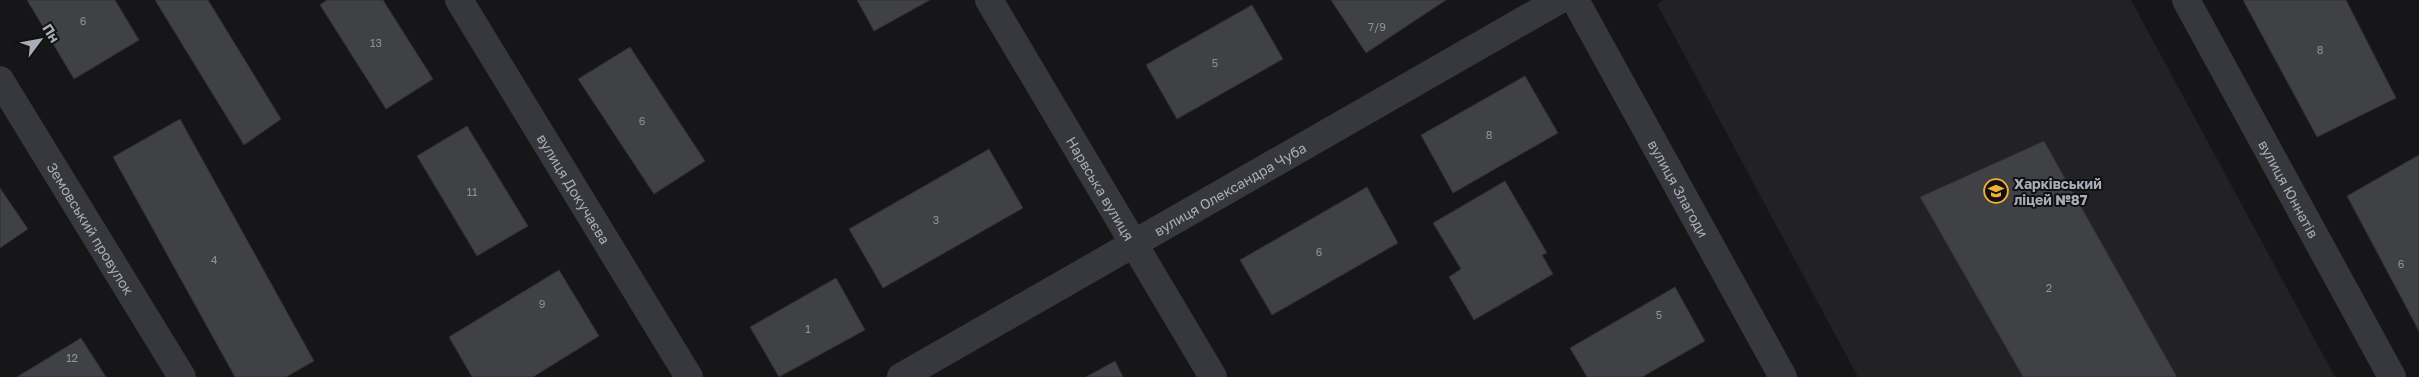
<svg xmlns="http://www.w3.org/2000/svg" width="2419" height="377" font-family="'Golos Text',sans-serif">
  <rect width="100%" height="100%" fill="#161618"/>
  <path fill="#222225" d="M1664 0H2131L2335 377H1858L1657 4Z"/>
  <path fill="#404145" stroke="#303034" d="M27 0H115L139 40 74 79Z
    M155 0H208L281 119 244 145Z
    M327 0H383L433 79 386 109 320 5Z
    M857 0H930L874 31Z
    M1331 0H1446L1366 53Z
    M2243 0H2346L2396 98 2317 137Z
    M1252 5 1283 59 1177 119 1146 65Z
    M630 47 705 161 654 194 578 79Z
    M1525 76 1558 133 1453 193 1421 135Z
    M180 119 314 361 286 377H235L113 157Z
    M467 126 528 226 477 256 417 156Z
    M2044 141 2177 377H2023L1920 197Z
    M989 149 1023 208 883 288 849 229Z
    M2419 155V331L2347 196Z
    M1505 181 1547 253 1542 255 1553 274 1474 320 1449 277 1461 269 1433 223Z
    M1367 187 1398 243 1272 315 1240 260Z
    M0 188 28 229 0 248Z
    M559 270 599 336 533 377H472L449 337Z
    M836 278 865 330 779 377 750 327Z
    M1675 287 1705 341 1642 377H1587L1570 348Z
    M81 338 106 377H17Z
    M1115 361 1123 377H1086Z"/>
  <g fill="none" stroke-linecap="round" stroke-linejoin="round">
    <g stroke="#37383d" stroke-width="28">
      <path id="s1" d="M459 0 689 377"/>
      <path id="s2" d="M989 0 1213 377"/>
      <path id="s3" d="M1575 0 1783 377"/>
      <path id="s4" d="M2186 0 2392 377"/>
      <path id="s5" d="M0 80 182 377"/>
      <path id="s6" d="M901 377 1559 0"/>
    </g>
  </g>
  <defs>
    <g id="school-ring" transform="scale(1.25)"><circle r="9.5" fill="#111113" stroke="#f2b134" stroke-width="1.5"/><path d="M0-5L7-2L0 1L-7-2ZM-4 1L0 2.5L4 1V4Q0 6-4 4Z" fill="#f2b134"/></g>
  </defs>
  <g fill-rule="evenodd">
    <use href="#school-ring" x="1996" y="191"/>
  </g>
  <g text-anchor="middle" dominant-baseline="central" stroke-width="4" stroke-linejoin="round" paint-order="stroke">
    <g font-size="11" fill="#8e929b">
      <text x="83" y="20">6</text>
      <text x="1377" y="26">7/9</text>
      <text x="376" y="42">13</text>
      <text x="2320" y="49">8</text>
      <text x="1215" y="62">5</text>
      <text x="642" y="120">6</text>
      <text x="1489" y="134">8</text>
      <text x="472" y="191">11</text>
      <text x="936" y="219">3</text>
      <text x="1319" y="251">6</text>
      <text x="214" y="259">4</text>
      <text x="2401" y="263">6</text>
      <text x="2049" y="287">2</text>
      <text x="542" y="303">9</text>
      <text x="1659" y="314">5</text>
      <text x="808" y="328">1</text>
      <text x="72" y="357">12</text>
    </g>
    <g font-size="14" font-weight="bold" fill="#a8adb8" stroke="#111113" text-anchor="start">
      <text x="2014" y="183">Харківський<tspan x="2014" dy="16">ліцей №87</tspan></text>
    </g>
    <g font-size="14" fill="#a8adb8" stroke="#111113">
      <text stroke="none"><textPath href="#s1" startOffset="221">вулиця Докучаєва</textPath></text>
      <text stroke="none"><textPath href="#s2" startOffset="219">Нарвська вулиця</textPath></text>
      <text stroke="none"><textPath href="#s3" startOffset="215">вулиця Злагоди</textPath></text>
      <text stroke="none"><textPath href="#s4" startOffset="215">вулиця Юннатів</textPath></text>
      <text stroke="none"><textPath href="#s6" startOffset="379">вулиця Олександра Чуба</textPath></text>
      <text stroke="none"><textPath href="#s5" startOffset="174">Земовський провулок</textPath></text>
    </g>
  </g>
  <g transform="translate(40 40) rotate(58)" stroke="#111113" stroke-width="4" paint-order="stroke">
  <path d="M0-4L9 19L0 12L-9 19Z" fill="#a8adb8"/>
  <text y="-8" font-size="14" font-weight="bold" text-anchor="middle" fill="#a8adb8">Пн</text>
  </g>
</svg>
